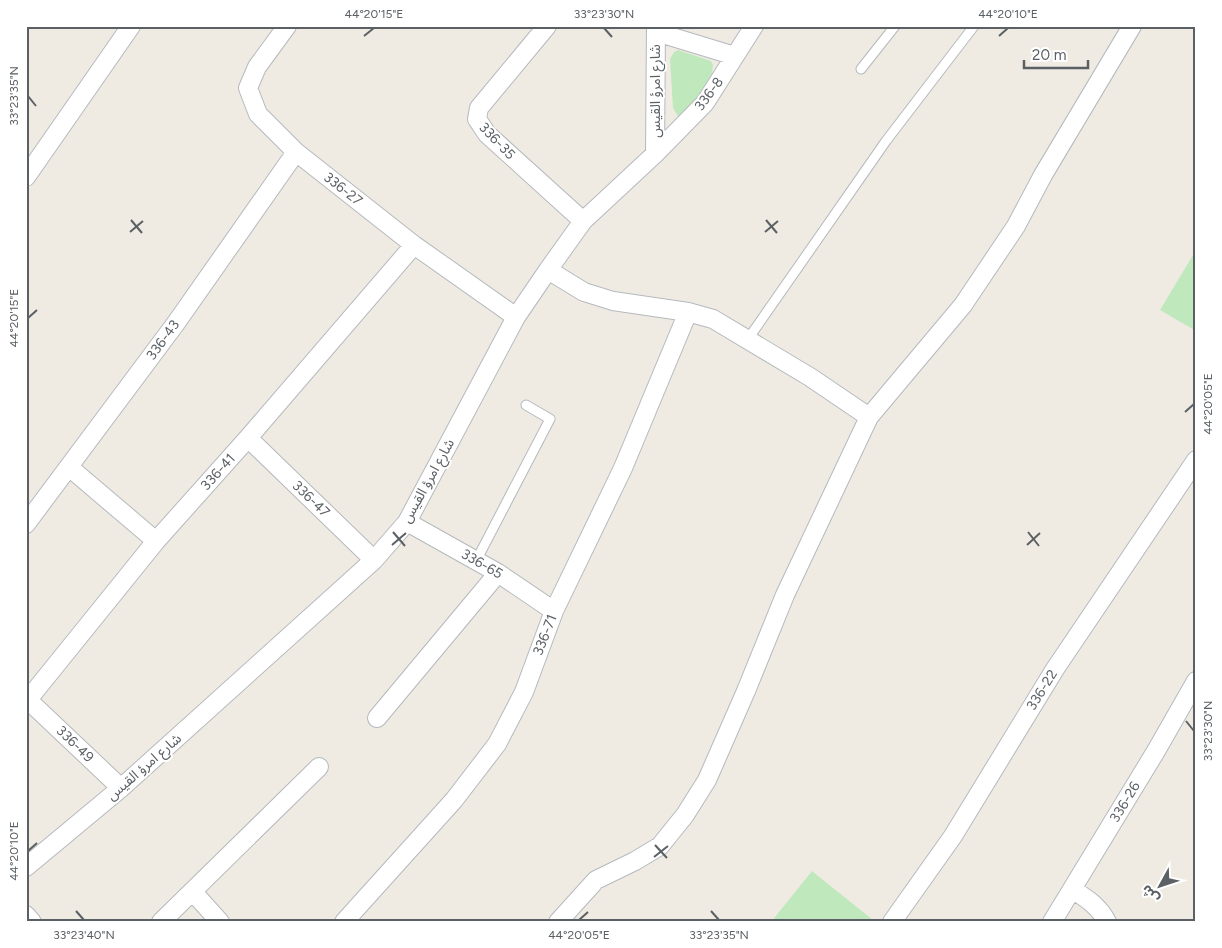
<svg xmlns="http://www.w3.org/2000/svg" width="1222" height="948" font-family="Figtree,'Noto Sans Arabic',sans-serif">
  <rect width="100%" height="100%" fill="#efebe2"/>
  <path fill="#c0e8bd" d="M678 50 711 61 713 65 712 73 687 114 683 117 678 116 673 108 670 59 674 52Z
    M1196 250V331L1160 310Z
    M812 871 873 920 872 922H771Z"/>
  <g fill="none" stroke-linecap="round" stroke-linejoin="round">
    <g stroke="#b5b9be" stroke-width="11">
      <path id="lane" d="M861 69 895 26
        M748 339 886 141 974 26
        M476 561 550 419 526 405"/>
    </g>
    <g stroke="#b5b9be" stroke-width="20">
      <path id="street" d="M287 26 257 67 248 88 258 114 296 152 414 245 516 317
        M547 26 479 108 477 119 487 134 583 221
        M656 32 735 56
        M655 154 705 103 754 26
        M26 177 131 26
        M548 270 584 292 613 301 688 312 713 319 810 377 869 417
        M248 438 374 560
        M69 467 156 541
        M407 522 498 573 554 611
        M26 524 176 323 296 152
        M28 700 121 788
        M26 702 156 541 248 438 414 245
        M377 718 498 573
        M26 867 121 788 374 560 407 522 516 317 548 270 583 221 655 154 656 26
        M1072 889C1086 898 1099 906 1107 922
        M193 892 220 922
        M26 915 32 922
        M161 922 319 767
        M344 922 454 800 497 744 524 692 554 611 623 468 688 312
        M558 922 596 880 635 861 660 846 685 815 707 780 746 691 785 595 869 417 963 305 1016 226 1043 175 1132 26
        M892 922 953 836 1055 669 1196 460
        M1052 922 1156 751 1196 681"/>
    </g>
    <use href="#lane" stroke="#fff" stroke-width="9"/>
    <use href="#street" stroke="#fff" stroke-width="18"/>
  </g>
  <path fill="none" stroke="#5b6064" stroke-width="2" d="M604 28 612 37M364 36 374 28M999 36 1008 28M28 96 36 106M131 220 142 233M766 220 777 233M130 232 143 221M765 232 778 221M28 318 37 310M1185 412 1194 404M393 532 405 546M1028 532 1039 546M392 545 406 533M1027 545 1040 533M1186 721 1194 731M655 845 667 858M28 851 37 843M654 857 668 846M76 911 84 920M711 911 719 920M579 920 588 912"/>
  <g text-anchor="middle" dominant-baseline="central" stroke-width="4" stroke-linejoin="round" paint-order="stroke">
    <g font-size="14" fill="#5b6064" stroke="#fff">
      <text transform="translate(655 91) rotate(-90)">شارع امرؤ القيس</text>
      <text transform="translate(709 94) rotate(-54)">336-8</text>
      <text transform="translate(497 141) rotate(46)">336-35</text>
      <text transform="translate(343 189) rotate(38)">336-27</text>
      <text transform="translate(163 340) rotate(-54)">336-43</text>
      <text transform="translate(218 472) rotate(-48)">336-41</text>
      <text transform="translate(428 481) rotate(-61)">شارع امرؤ القيس</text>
      <text transform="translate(311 499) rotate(44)">336-47</text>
      <text transform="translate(482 564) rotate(30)">336-65</text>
      <text transform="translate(545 635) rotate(-69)">336-71</text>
      <text transform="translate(1042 690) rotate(-58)">336-22</text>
      <text transform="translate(75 744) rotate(44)">336-49</text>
      <text transform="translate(144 767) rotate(-41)">شارع امرؤ القيس</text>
      <text transform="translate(1125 802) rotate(-59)">336-26</text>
    </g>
  </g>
  <rect width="1222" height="948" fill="none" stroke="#ffffff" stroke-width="55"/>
  <g transform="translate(1160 886) rotate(230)" stroke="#ffffff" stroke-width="4" paint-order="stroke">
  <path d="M0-4L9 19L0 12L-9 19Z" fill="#5b6064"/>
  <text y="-8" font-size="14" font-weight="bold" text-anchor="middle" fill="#5b6064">ش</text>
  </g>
  <path d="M1024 60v8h64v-8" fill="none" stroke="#5b6064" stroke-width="2.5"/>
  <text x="1032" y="60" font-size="15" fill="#5b6064" stroke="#ffffff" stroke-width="4" paint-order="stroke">20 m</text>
  <rect x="28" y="28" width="1166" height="892" fill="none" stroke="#5b6064" stroke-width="2"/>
  <g font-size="12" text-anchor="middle" fill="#5b6064">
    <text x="374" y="18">44°20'15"E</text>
    <text x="604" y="18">33°23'30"N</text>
    <text x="1008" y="18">44°20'10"E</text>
    <text transform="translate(14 96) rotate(-90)" y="4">33°23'35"N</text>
    <text transform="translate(14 318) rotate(-90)" y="4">44°20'15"E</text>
    <text transform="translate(1208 404) rotate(-90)" y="4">44°20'05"E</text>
    <text transform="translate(1208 731) rotate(-90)" y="4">33°23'30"N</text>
    <text transform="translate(14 851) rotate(-90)" y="4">44°20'10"E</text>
    <text x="84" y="939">33°23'40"N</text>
    <text x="579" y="939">44°20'05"E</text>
    <text x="719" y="939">33°23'35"N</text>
  </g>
</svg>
